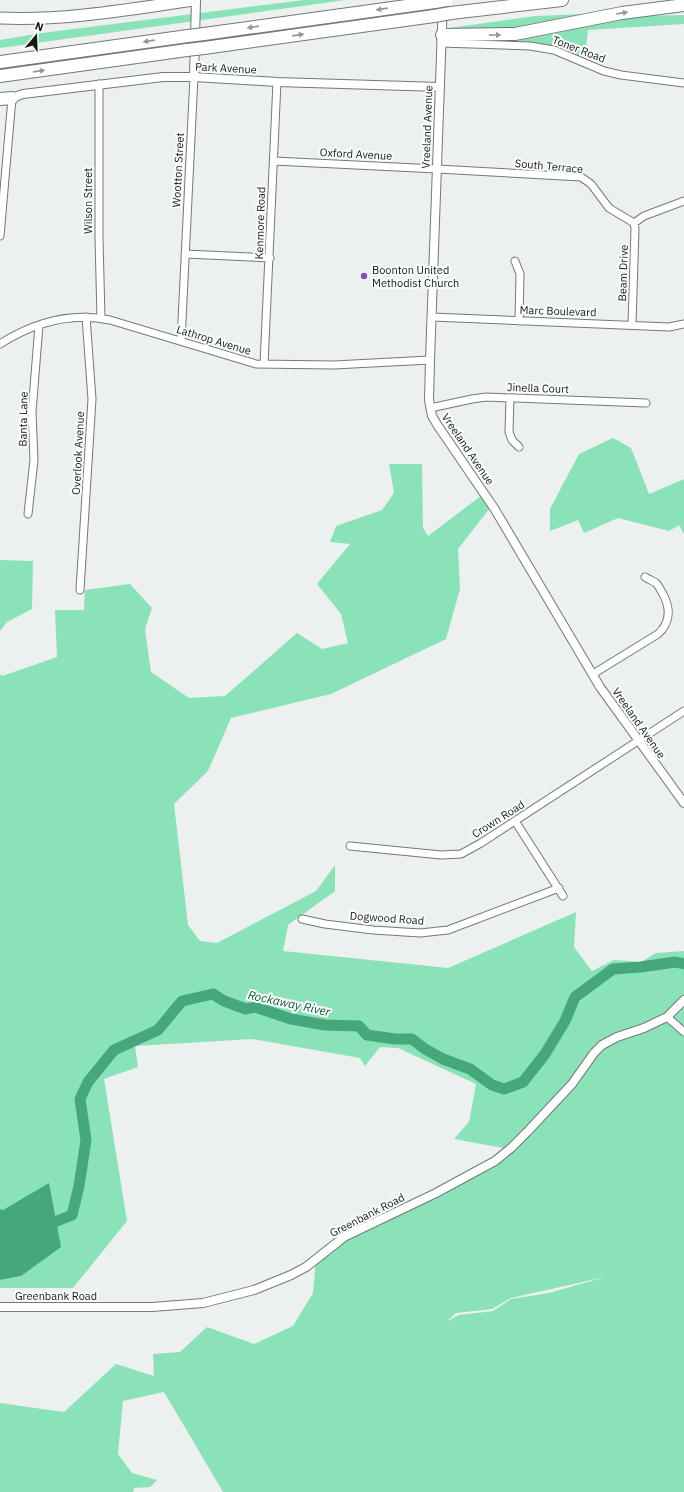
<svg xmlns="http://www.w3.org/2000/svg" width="684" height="1492" font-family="'IBM Plex Sans',sans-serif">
  <rect width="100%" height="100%" fill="#ecf0ee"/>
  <path fill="#8ae3b8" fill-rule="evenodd" d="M304 0H345L0 48V40L42 33Z
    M635 12V16L684 15V24L588 30 584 65 540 47 441 46 442 29 535 16Z
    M613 438 631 448 649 494 684 479V534L679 525 669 531 618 518 584 533 578 520 550 531V509L579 454Z
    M389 464H422L423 528 428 536 486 492 493 504 458 549 460 589 446 639 331 694 231 718 208 771 174 804 188 925 200 941 217 943 316 891 335 865V891L288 925 283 951 448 968 576 912 574 947 592 971 614 960 641 962 656 953 684 951V1492H223L164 1392 123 1401 118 1454 132 1473 157 1480 150 1487 134 1488 133 1492H0V1403L64 1412 116 1364 154 1376 153 1354 180 1352 207 1327 254 1344 293 1326 313 1293 316 1259 336 1243 514 1150 454 1139 469 1122 476 1084 398 1048 380 1047 365 1066 360 1058 252 1039 135 1046 138 1067 104 1079 127 1221 73 1288H0V1280L21 1276 3 1210 0 1209V674L2 676 57 657 55 610H84L85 590 130 584 152 608 145 629 151 672 189 698 225 696 297 633 322 649 348 643 341 614 317 584 350 544 330 542 336 526 382 510 394 493ZM605 1277 549 1293 511 1299 493 1311 459 1315 446 1322 456 1313 492 1309 511 1298Z
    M0 560 33 561 32 609 7 622 0 631Z"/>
  <path fill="#46a67c" d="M49 1183 61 1247 21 1276 0 1280V1209L3 1210Z"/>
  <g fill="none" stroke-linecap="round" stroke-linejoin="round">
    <path stroke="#46a67c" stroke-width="11" d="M42 1227 72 1215 79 1186 86 1140 80 1099 88 1082 114 1050 158 1030 182 1001 213 994 224 1001 246 1009 255 1007 291 1019 325 1025 359 1026 367 1035 395 1039H412L425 1049 443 1059 470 1069 492 1085 504 1089 523 1082 545 1054 565 1021 575 997 613 969 641 967 675 962 684 964"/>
    <g stroke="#747876" stroke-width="9">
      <path id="minor" d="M441 43 530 46 554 50 604 71 621 75 684 83
        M99 84V238L101 318
        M274 161 437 169 581 177 591 184 609 208 634 223 644 216 684 201
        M0 236 12 98
        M185 254 270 258
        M515 261 520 274 519 321
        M432 317 669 327 684 324
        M632 324 635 229 634 223
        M181 341 194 77
        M0 344C33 323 71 312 110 320L256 364 334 365 430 360
        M264 364 277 82
        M510 398 509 432 512 440 519 447
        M430 408 472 399 486 397 646 403
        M28 514 34 460 32 412 39 325
        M80 590 92 399 86 317
        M593 674 658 634C670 623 671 609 663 594 661 591 659 586 656 583 653 581 648 579 645 577
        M515 821 563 896
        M350 846 441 855 461 854 481 843 684 711
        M302 919 325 924 373 930 420 933 448 930 559 888
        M667 1017 684 1032"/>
    </g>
    <g stroke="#747876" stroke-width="10">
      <path id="tertiary" d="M443 0 430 360 429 400 432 416 438 426 494 508 600 687 684 803
        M194 77 196 0
        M12 98 23 94 163 77H194L277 82 440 87
        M0 1307H152L203 1303 254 1290 291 1275 306 1267 344 1237 436 1193 495 1161 511 1148 528 1131 572 1084 594 1053 602 1045 617 1037 644 1028 667 1017 684 1000"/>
    </g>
    <g stroke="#747876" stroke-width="13">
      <path id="primary" d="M0 18C65 21 130 9 194 0"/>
    </g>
    <g stroke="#747876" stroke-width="14">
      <path id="motorway" d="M451 13 562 0
        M204 34 435 2
        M442 35 515 34 622 13 684 5
        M204 48 434 16
        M0 62 188 36
        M0 76 187 50
        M0 99 12 98"/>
    </g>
    <use href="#minor" stroke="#fff" stroke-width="7"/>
    <use href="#tertiary" stroke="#fff" stroke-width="8"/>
    <use href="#primary" stroke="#fff" stroke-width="11"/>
    <use href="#motorway" stroke="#fff" stroke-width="12"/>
    <g stroke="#747876" stroke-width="14" stroke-linecap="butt">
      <path id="motorway-bridge" d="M435 2 446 0
        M434 16 451 13
        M188 36 204 34
        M187 50 204 48"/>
    </g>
    <use href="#motorway-bridge" stroke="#fff" stroke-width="12"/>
  </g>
  <defs><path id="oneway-solid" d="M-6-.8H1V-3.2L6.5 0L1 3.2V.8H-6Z"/></defs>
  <g fill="#969796">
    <use href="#oneway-solid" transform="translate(382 9) rotate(172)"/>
    <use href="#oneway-solid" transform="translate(622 13) rotate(-9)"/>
    <use href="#oneway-solid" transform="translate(253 27) rotate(172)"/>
    <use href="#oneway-solid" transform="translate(298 35) rotate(-8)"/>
    <use href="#oneway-solid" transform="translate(495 35) rotate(-1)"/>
    <use href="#oneway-solid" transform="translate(149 41) rotate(172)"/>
    <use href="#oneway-solid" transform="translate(39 71) rotate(-8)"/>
  </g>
  <circle fill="#874cc3" stroke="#f9fefb" stroke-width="1.5" cx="364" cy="276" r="4"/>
  <g text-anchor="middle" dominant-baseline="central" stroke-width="4" stroke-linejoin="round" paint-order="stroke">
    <g font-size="11" fill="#161716" stroke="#f9fefb">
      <text transform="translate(579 49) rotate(21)">Toner Road</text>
      <text transform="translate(226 68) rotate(3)">Park Avenue</text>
      <text transform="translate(427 127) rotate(-88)">Vreeland Avenue</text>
      <text transform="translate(356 154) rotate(3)">Oxford Avenue</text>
      <text transform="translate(549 166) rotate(5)">South Terrace</text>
      <text transform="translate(178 170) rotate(-87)">Wootton Street</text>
      <text transform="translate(88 201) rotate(-90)">Wilson Street</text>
      <text transform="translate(260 223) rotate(-88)">Kenmore Road</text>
      <text transform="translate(623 273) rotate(-88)">Beam Drive</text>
      <text transform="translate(558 311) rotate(2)">Marc Boulevard</text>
      <text transform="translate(214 340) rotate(17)">Lathrop Avenue</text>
      <text transform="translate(538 388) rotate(2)">Jinella Court</text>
      <text transform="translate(23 419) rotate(-89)">Banta Lane</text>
      <text transform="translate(468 449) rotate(56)">Vreeland Avenue</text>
      <text transform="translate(78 453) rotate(-87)">Overlook Avenue</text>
      <text transform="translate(639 723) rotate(55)">Vreeland Avenue</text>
      <text transform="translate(498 819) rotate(-32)">Crown Road</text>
      <text transform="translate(387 918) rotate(4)">Dogwood Road</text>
      <text transform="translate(367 1215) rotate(-27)">Greenbank Road</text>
      <text x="56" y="1296">Greenbank Road</text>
    </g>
    <g font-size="11" fill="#161716" stroke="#f9fefb" text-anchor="start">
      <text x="372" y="270">Boonton United<tspan x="372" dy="13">Methodist Church</tspan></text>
    </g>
    <g font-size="12" font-style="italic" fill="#0f5a3d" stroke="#f9fefb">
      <text transform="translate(289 1003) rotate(12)">Rockaway River</text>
    </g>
  </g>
  <g transform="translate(36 36) rotate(19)" stroke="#f9fefb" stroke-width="3" paint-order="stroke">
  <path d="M0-3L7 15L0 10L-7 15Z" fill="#161716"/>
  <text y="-6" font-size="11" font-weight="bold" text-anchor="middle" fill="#161716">N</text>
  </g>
</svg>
